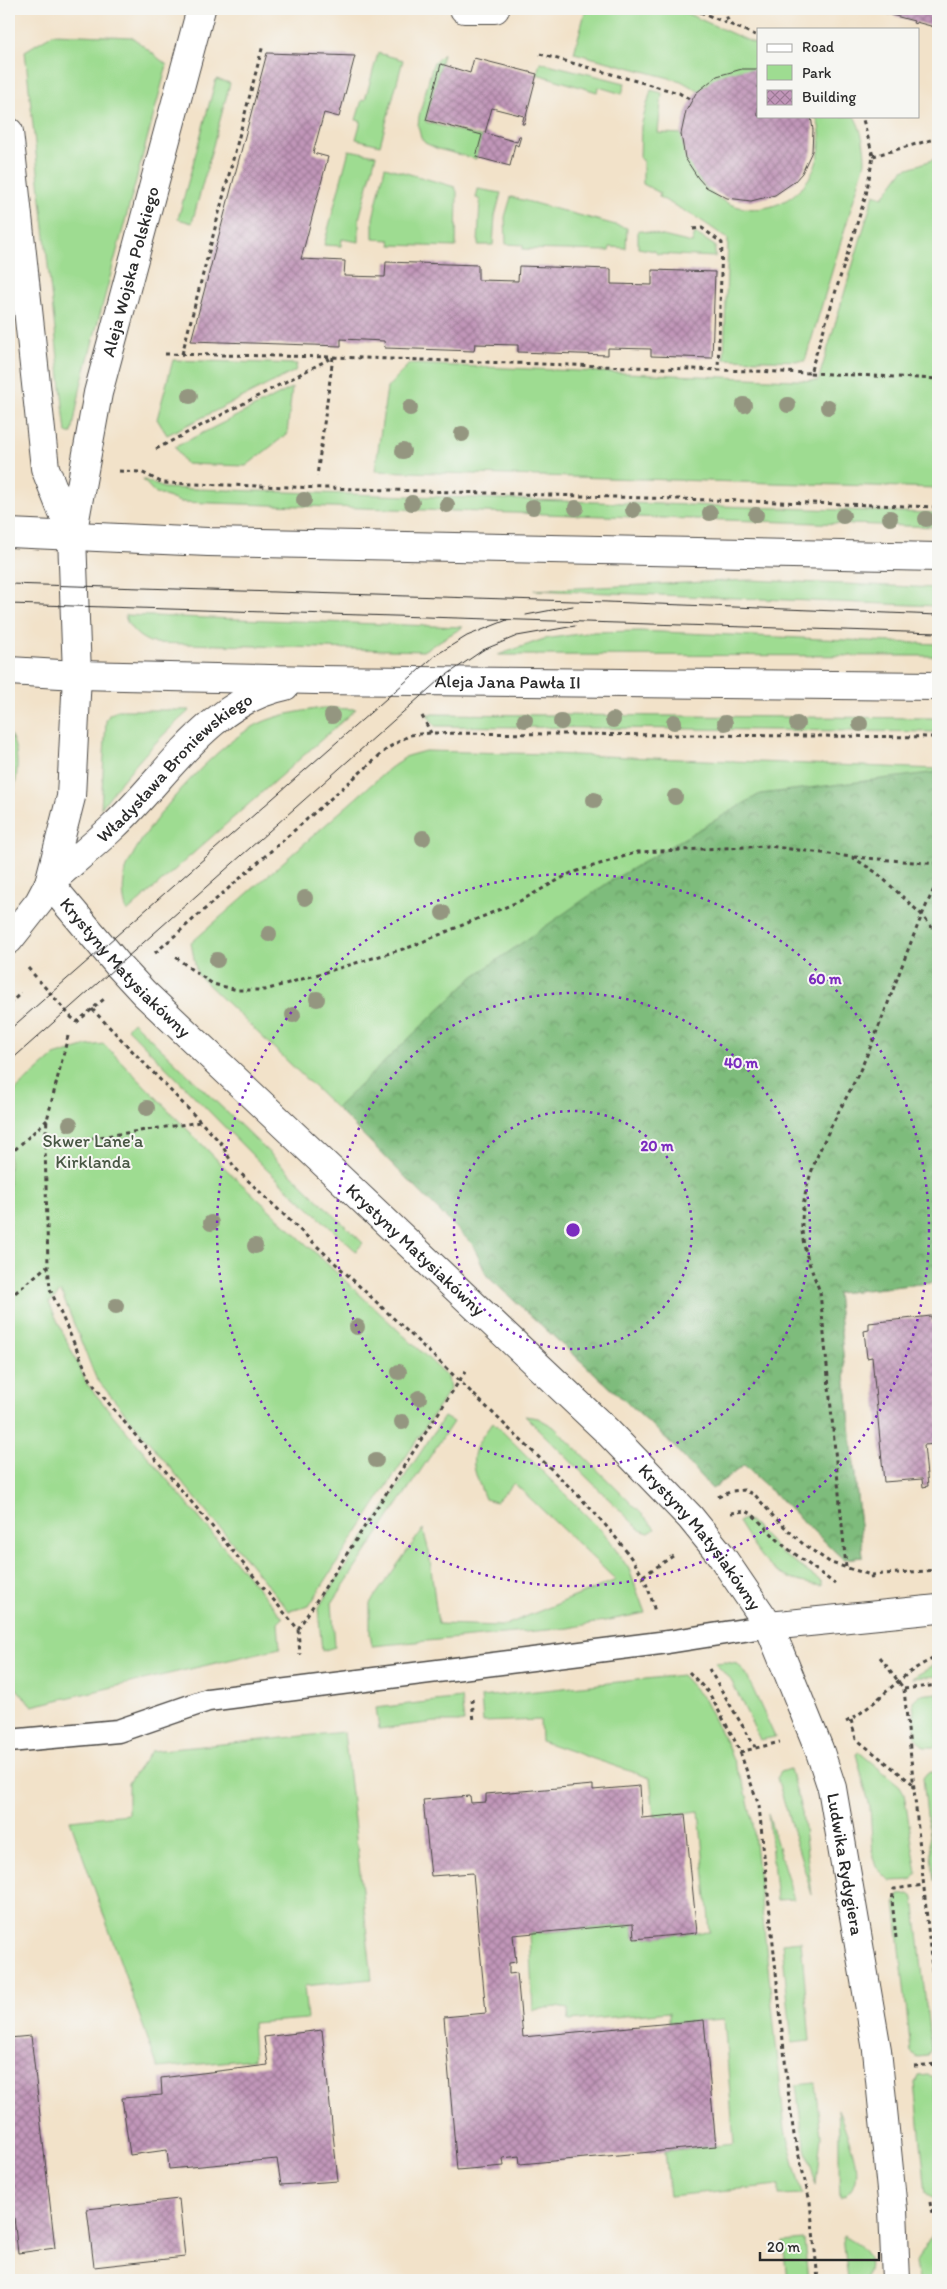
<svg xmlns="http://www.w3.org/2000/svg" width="947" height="2289" font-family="Itim,sans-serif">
  <defs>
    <pattern id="forest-crowns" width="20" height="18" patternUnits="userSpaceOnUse" patternTransform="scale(1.25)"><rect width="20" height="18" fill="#7ebc7b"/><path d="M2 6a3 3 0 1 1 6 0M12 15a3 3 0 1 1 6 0" fill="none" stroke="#679965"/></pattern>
    <pattern id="building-cross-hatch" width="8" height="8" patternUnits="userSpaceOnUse" patternTransform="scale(1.25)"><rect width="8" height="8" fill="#c196b9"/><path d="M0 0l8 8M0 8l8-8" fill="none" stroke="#9d7b97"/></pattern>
  </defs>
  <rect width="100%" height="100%" fill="#f6f6f2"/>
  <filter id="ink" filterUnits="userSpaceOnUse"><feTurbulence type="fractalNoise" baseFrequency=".02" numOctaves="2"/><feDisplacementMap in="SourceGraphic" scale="10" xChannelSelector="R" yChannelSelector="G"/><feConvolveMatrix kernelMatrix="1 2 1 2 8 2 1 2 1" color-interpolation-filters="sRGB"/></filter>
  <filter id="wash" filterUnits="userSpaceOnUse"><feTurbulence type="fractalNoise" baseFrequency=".0096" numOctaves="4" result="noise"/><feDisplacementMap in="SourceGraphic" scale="20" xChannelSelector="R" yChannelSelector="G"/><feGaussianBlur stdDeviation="1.12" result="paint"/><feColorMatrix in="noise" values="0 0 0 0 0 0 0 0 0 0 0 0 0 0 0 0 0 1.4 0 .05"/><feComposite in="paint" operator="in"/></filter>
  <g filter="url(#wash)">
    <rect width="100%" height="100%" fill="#f2e2c9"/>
    <path fill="#9edc91" stroke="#64845e" d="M586 9H677L758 45V77L755 76 707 96 681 81 574 53Z
      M53 34 132 37 167 65 81 385 72 433H66L25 51Z
      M378 53 403 60 380 145 356 139 361 121 356 120 362 100H365Z
      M443 54 426 122 482 137 476 159 438 149 425 143 421 138 418 126 419 116 433 64Z
      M540 62 625 83 622 94 599 87 597 92 537 74Z
      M216 79 230 83 192 223 178 219Z
      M651 90 662 93 658 133 689 134C690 145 689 159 693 168 697 180 707 190 717 197 756 224 807 202 818 157 821 145 822 128 815 116H854C862 130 865 146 865 162L805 361 724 359 728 239 699 219 659 197 660 193 643 184V160L640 159 641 126Z
      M349 150 376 155 359 219V242L342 239 341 246 324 245Z
      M938 158V488L375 471 387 388 409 364 818 381 874 194 883 197 903 170Z
      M385 167 455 187 457 192 456 247 391 245 390 240 373 239V218Z
      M478 189 501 193 495 216 493 245H478L480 199 476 198Z
      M511 197 627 228 626 248 610 247 609 251 523 249V245L506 244 505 217Z
      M638 230 692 243 695 233 715 246V257L657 254 655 251 638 248Z
      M173 360 297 364 295 371 167 435 157 419Z
      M292 388 287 434 246 466 186 464 175 447Z
      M142 479 164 488 934 513H938V527L180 502 154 492Z
      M750 580 938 588V606L534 590Z
      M125 615 152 616 463 627 423 651 154 643C142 641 127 628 125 615Z
      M639 631 938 644V656L498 655 544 639 593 632Z
      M322 708 356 709 127 912C122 897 122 882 127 867 145 824 209 753 249 729 272 715 297 712 322 708Z
      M118 710H190C156 740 128 771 101 808L106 721 109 715Z
      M427 714 932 718 938 719V732L435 726Z
      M9 732C23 756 16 786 9 812Z
      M425 751 549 754 938 769V1282L837 1293 863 1557 843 1559 744 1465 712 1489 668 1440 487 1276 473 1245 336 1108 197 974 191 943 389 769 407 756Z
      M133 1022 363 1243 356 1251 265 1168 127 1028Z
      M104 1044 228 1171 448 1377 450 1389 309 1606 289 1611 96 1378 61 1292 49 1303 87 1384 283 1618 278 1623 280 1648 32 1706 9 1680V1096L54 1056 87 1046Z
      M525 1416 538 1418 554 1427 647 1519 655 1529 649 1533 640 1530Z
      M444 1417 453 1422 332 1603 335 1647 322 1651 318 1608Z
      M493 1422 604 1533 629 1569 645 1613 569 1628 372 1646 370 1634V1603L423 1529 429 1552 438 1624 503 1626 616 1580 514 1483 496 1502 485 1499C470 1461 467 1455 493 1422Z
      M744 1519 752 1523 781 1553 822 1582V1586C771 1579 764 1563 738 1522Z
      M725 1662 738 1664 746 1674 775 1737 760 1740 732 1682 715 1663Z
      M938 1663V1676L912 1678Z
      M682 1675 703 1698 727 1745 745 1788 753 1823 785 2130 802 2194 779 2195V2185L670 2196 665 2151 734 2144 724 2019 669 2023V2012L569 2021 568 2009 556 2007 533 2010 529 1934 633 1924 634 1938 710 1932 699 1811 654 1817 650 1778 541 1741 540 1720 483 1722 481 1697Z
      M938 1693V1747H924L916 1738 913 1701 919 1695Z
      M461 1698 464 1722H436L379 1729 376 1708Z
      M344 1732 372 1979 304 1986 307 2019 252 2023 254 2059 158 2068 70 1820 128 1814V1783L151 1751Z
      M859 1752 900 1786 904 1793 917 1873 912 1880 890 1881 876 1867 873 1857 870 1807 856 1754Z
      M790 1769 802 1812 812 1895 777 1778 781 1772Z
      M938 1771V1880L934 1881 923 1778 927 1773Z
      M768 1814 794 1899 777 1900Z
      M909 1894 914 1898 931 2049 927 2056 918 2057 911 2052 895 1902 899 1895Z
      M801 1941 810 2041 792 2043 782 1943Z
      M928 2074 934 2078 938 2120V2197L933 2198 926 2193 915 2083 918 2075Z
      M815 2083 821 2136 816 2185 802 2131 796 2085Z
      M838 2109C845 2132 873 2185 840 2198 838 2168 840 2139 838 2109Z
      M938 2232V2280H918L915 2263 934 2233Z
      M843 2236C864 2246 875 2256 865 2280H848Z
      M804 2240 808 2280H787L783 2242Z"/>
    <path fill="url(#forest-crowns)" stroke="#547453" d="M938 772V1282L837 1293 863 1557 843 1559 744 1465 712 1489 668 1440 487 1276 473 1245 336 1108 473 977 609 882 760 794Z"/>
    <g id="blocks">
      <path fill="url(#building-cross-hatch)" d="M869 9H938V28L916 22V24L913 23 914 21Z
        M267 53 355 56 339 117 324 113 313 153 328 157 301 259 345 261 344 276 385 277 386 262 478 265V280L518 281 519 266 611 269V284L652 285V270L715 272 712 358 651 356V349L608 348V355L518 352V345L475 344 474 351 385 348 384 341 341 339V346L191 341Z
        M474 58 537 74 524 124H522L524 116 492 108 485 133 517 142 519 136H521L518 146 515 144 510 166 476 157 482 135 426 120 441 64 470 73Z
        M742 69H758V116H811L813 130 812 151 802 173 794 182 775 195 751 201 727 198 706 187 698 178 685 158 681 134 686 111 696 93 717 76Z
        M931 1316 932 1324 938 1323V1444L924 1445 928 1486 923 1487 922 1479 884 1482 872 1357 867 1358 864 1331 869 1330V1323Z
        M593 1785V1790L640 1786 642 1818 685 1814 697 1933 634 1939 633 1924 513 1935 516 1962 509 1963V1974L517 1973 523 2037 704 2020 716 2146 520 2164 519 2156 503 2158 504 2166 457 2170 444 2017 486 2013 473 1873 431 1876 423 1800 470 1796 471 1803 486 1802V1794Z
        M322 2030 338 2181 281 2185 277 2159 169 2169 167 2150 130 2155 122 2098 162 2095 161 2078 268 2065 264 2037Z
        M31 2036 55 2248 18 2253 9 2174V2038Z
        M179 2199 185 2257 94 2267 87 2209Z"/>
    </g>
  </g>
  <g filter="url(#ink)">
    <use href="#blocks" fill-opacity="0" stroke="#494643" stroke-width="1"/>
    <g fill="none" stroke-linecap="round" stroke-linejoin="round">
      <g stroke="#494643" stroke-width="25">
        <path id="service" d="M9 1741 118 1731 208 1700 668 1642 769 1626"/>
      </g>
      <g stroke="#494643" stroke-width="30">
        <path id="minor" d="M464 9H495"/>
      </g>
      <g stroke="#494643" stroke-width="30">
        <g id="tertiary">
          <path d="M9 132 45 468 72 536"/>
          <path id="s1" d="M72 536 98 393 201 9"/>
          <path id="s2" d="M49 883 119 966 144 993 607 1431 690 1517 720 1554 769 1626 819 1749 832 1788 877 2050 893 2210 896 2280"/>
          <path d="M769 1626 938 1609"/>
        </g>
      </g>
      <g stroke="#494643" stroke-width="30">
        <g id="secondary">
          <path d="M9 533 208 542 938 557"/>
          <path id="s3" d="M9 671 77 675 315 680 938 686"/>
          <path id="s4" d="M49 883C70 864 92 847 113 827 166 778 208 702 285 686"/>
          <path d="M9 940 39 902 49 883 71 797 77 675 72 536"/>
        </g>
      </g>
      <path stroke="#494643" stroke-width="3" stroke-dasharray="4 4" stroke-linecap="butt" d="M693 9 758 36
        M724 9 729 23
        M540 54 679 93 691 100
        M873 156 931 140 938 141
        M693 229 702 228 722 243 718 370
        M165 354 333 357 317 476
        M182 354 263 45
        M810 373 938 379
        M156 449 333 357 810 373 866 195 873 156 862 116
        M119 471 141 472 163 483 938 507
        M422 716 431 733
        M854 857 938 864
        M155 953 388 748 410 735 431 733 938 737
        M176 957 188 967 213 984 238 990H265L410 947 520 901 571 873 638 852 768 846 852 857 877 873 921 914 938 935
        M28 968 71 1017 77 1022 104 999
        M9 1004 21 993
        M92 1009 221 1143 234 1167C323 1253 415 1337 503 1423 546 1465 594 1506 629 1555 643 1574 650 1589 655 1613
        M68 1036 47 1120 45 1145 48 1265 50 1289 89 1377 95 1387 298 1629 300 1655
        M45 1145 200 1122
        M9 1155 47 1120
        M9 1298 47 1266
        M718 1497 732 1491 744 1490 755 1495 774 1517 803 1544 831 1563 871 1575 872 1580
        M731 1513 745 1511 752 1514 783 1545 835 1584
        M846 1567 820 1292C812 1270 801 1247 802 1223 803 1162 843 1111 866 1057 892 999 909 938 938 881
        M871 1575 938 1570
        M643 1576 676 1554
        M298 1629 467 1369
        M880 1657 904 1689 938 2028
        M709 1669 755 1747
        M689 1672 709 1693 733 1737 740 1752 759 1806 789 2099 794 2135 810 2202 818 2280
        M904 1689 938 1685
        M472 1699 474 1722
        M851 1720 856 1739 913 1784
        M846 1722C880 1704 901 1670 938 1657
        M740 1752 780 1742
        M896 1938 892 1900 894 1889 924 1885
        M914 2066 938 2064
        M930 2202 932 2215 938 2214"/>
      <use href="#service" stroke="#fff" stroke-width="22"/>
      <use href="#minor" stroke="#fff" stroke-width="28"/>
      <use href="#tertiary" stroke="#fff" stroke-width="28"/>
      <use href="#secondary" stroke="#fff" stroke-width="28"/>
      <path stroke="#2b2b2b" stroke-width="1" d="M9 584 607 602 938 615
        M9 604 938 633
        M526 615 573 606
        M9 1030 436 655 467 636 507 620
        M9 1062 438 681 483 650 517 636 575 626"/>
    </g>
    <g fill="#949680">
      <circle cx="190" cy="396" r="8"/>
      <circle cx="744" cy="405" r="8"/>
      <circle cx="788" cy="405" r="8"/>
      <circle cx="828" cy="407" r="8"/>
      <circle cx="410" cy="408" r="8"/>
      <circle cx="462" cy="434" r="8"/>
      <circle cx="403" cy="451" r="8"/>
      <circle cx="304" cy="500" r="8"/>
      <circle cx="412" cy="503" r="8"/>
      <circle cx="447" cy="505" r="8"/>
      <circle cx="533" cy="507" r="8"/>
      <circle cx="576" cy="508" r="8"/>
      <circle cx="633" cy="510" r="8"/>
      <circle cx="710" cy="513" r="8"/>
      <circle cx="756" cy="515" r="8"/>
      <circle cx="843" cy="516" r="8"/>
      <circle cx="890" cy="518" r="8"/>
      <circle cx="926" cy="519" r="8"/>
      <circle cx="332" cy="716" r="8"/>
      <circle cx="525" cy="720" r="8"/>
      <circle cx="613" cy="720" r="8"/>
      <circle cx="561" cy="722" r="8"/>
      <circle cx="674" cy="722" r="8"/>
      <circle cx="725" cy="723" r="8"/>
      <circle cx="797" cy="724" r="8"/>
      <circle cx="860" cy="724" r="8"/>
      <circle cx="675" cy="797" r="8"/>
      <circle cx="594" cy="800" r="8"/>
      <circle cx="423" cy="838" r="8"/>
      <circle cx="305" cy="898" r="8"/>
      <circle cx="443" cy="913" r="8"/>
      <circle cx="269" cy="934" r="8"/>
      <circle cx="217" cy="960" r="8"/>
      <circle cx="317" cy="999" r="8"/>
      <circle cx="293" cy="1015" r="8"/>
      <circle cx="147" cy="1108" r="8"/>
      <circle cx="70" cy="1124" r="8"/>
      <circle cx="211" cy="1223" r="8"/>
      <circle cx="255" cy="1246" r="8"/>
      <circle cx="116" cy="1306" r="8"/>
      <circle cx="357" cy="1327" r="8"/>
      <circle cx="399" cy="1372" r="8"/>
      <circle cx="419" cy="1398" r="8"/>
      <circle cx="402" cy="1422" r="8"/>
      <circle cx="376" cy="1460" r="8"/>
    </g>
  </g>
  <g fill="none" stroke="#7b2cbf" stroke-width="2.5" stroke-dasharray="2.5 5">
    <circle cx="573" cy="1230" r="119"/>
    <circle cx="573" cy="1230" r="237"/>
    <circle cx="573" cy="1230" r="356"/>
  </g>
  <g text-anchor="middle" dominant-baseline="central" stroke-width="4" stroke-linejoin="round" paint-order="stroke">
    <g font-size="18" fill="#2b2b2b" stroke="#f6f6f2">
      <text stroke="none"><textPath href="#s1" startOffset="271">Aleja Wojska Polskiego</textPath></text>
      <text stroke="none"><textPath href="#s3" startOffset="499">Aleja Jana Pawła II</textPath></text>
      <text stroke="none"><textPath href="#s4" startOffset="171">Władysława Broniewskiego</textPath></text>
      <text stroke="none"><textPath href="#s2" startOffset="114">Krystyny Matysiakówny</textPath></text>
      <text stroke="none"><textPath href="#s2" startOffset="519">Krystyny Matysiakówny</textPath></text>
      <text stroke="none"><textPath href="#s2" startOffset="924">Krystyny Matysiakówny</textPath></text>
      <text stroke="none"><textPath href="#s2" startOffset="1288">Ludwika Rydygiera</textPath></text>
    </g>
    <g font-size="18" fill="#485744" stroke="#f6f6f2">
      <text x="93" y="1141">Skwer Lane'a<tspan x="93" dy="21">Kirklanda</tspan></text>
    </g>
  </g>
  <circle cx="573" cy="1230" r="8" fill="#7b2cbf" stroke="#f6f6f2" stroke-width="2.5"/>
  <g font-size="15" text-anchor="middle" font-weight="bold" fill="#7b2cbf" stroke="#f6f6f2" stroke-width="4" stroke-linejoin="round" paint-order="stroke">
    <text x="825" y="984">60 m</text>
    <text x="741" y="1068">40 m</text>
    <text x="657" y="1151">20 m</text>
  </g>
  <rect width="947" height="2289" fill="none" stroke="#f6f6f2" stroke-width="30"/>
  <rect x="757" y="28" width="162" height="90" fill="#f6f6f2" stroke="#a5a5a2"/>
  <rect x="767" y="44" width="25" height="8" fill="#ffffff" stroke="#a5a5a2"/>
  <text x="802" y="52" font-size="15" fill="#2b2b2b">Road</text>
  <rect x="767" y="65" width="25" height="15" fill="#9edc91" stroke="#a5a5a2"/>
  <text x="802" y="78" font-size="15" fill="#2b2b2b">Park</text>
  <rect x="767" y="90" width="25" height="15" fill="url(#building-cross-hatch)" stroke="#a5a5a2"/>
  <text x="802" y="102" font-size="15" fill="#2b2b2b">Building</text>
  <path d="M760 2252v8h119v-8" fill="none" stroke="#2b2b2b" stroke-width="2.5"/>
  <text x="767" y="2252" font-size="15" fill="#2b2b2b" stroke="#f6f6f2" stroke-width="4" paint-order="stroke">20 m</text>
</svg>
